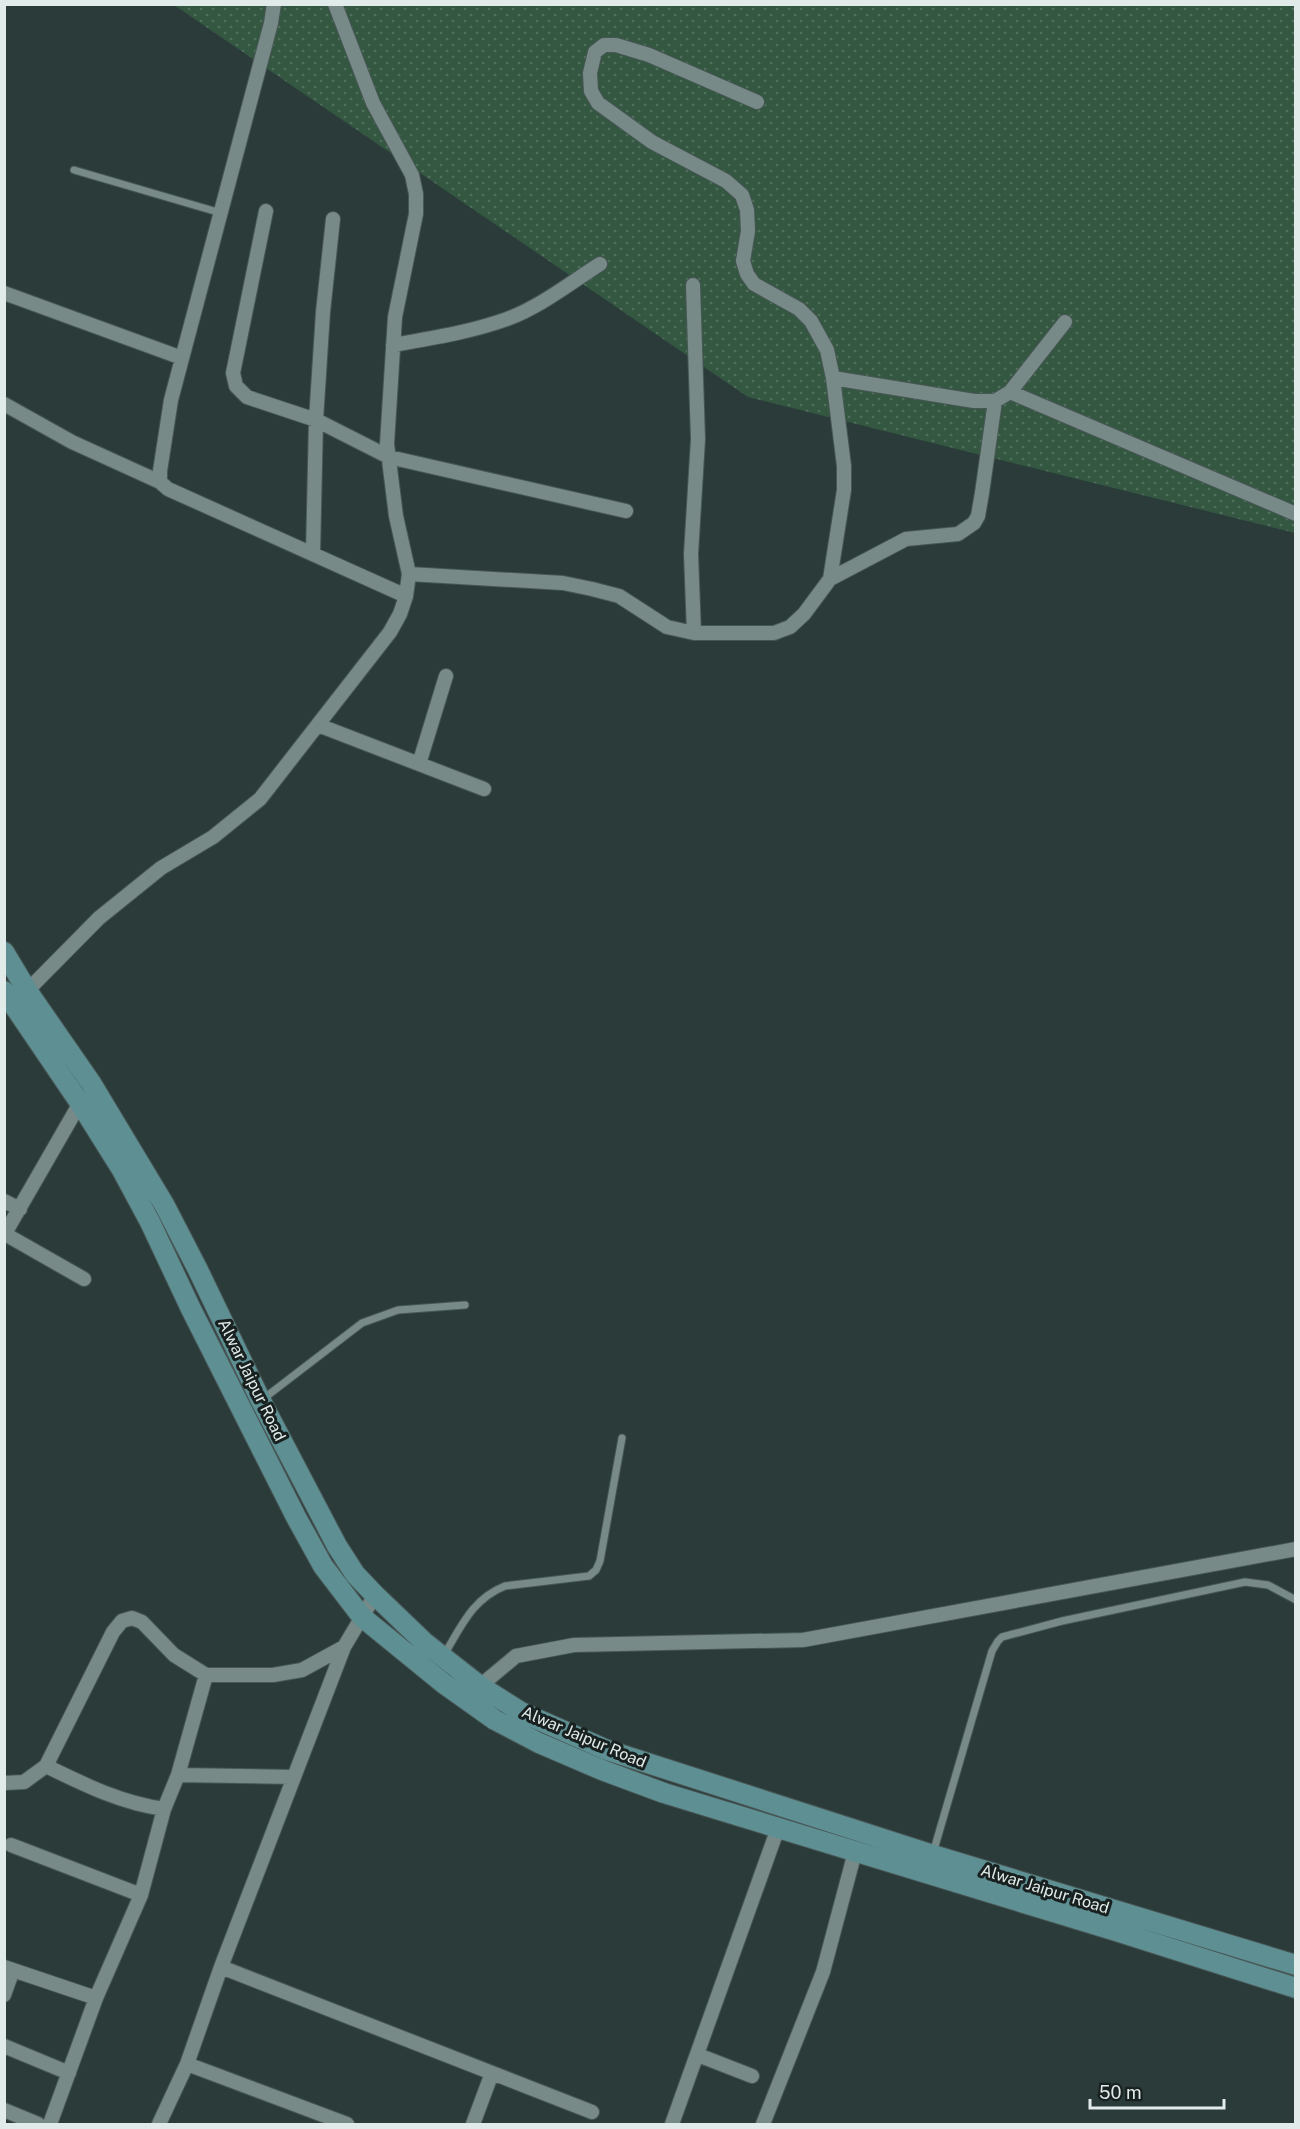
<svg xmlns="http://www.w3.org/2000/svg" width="1300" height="2129" font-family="'Public Sans',sans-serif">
  <defs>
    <pattern id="grass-dots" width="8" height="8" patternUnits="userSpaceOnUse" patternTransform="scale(1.5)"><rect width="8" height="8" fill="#335740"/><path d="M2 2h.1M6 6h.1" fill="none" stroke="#506f5c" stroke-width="1.8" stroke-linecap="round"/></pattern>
  </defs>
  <rect width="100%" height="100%" fill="#2a3b3a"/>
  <path fill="url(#grass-dots)" d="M174 5H1295V533L748 397Z"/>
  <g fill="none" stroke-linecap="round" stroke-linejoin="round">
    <g stroke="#485655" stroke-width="9">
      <path id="service" d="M74 170 221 213
        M263 1399 362 1323 398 1310 465 1305
        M444 1655C461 1627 472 1599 505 1586L589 1576 596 1570 600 1561 622 1438
        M933 1853 992 1651 998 1641 1002 1637 1062 1621 1245 1582 1268 1585 1296 1600"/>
    </g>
    <g stroke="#485655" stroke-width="16">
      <path id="minor" d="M274 4 271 23 171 400 160 471V482L168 489 406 596
        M266 211 233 373 236 386 247 397 316 420 389 457 626 511
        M693 285 698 439 691 554 694 633
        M4 293 182 358
        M393 345C432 338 471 332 507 319 540 307 570 283 600 264
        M833 378 974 401H995L1010 392 1065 322
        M1010 392 1296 514
        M4 404 72 442 160 482
        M313 554 316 420 323 312 333 219
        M409 574 563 583 592 589 619 596 667 627 694 633H774L790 627 804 614 830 579 844 490V466L833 378 827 350 811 321 799 309 754 284 747 274 743 261 748 231 747 210 742 195 726 181 652 142 598 103 591 91 590 73 595 52 604 45H616L649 55 757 102
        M830 579 906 539 958 534 974 523 978 516 982 493 995 401
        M318 725 484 789
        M419 764 446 676
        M23 995 99 918 161 868 213 837 260 799 390 632 400 614 406 596 409 574 396 516 387 444 395 317 416 214V194L412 175 373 103 335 4
        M4 1201 20 1209
        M5 1234 84 1279
        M4 1235 80 1103
        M480 1686 516 1656 574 1645 803 1640 1296 1549
        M46 1766C85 1785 121 1803 164 1809
        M178 1775 292 1777
        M4 1783 24 1782 46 1766 113 1632 122 1621 132 1618 142 1622 174 1655 206 1675H273L302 1670 344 1647
        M11 1845 141 1895
        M4 1967 96 1998
        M221 1967 592 2112
        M4 1995 13 1970
        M4 2046 69 2073
        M698 2055 752 2076
        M187 2064 347 2124
        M4 2110 38 2124
        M50 2124 96 1998 141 1895 164 1809 178 1775 206 1675
        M159 2124 187 2064 221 1967 344 1647 375 1595
        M473 2124 492 2073
        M672 2124 778 1828
        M763 2124 823 1972 855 1852"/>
    </g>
    <g stroke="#485655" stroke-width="22">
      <path id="secondary" d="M4 952 28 992 91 1083 165 1206 197 1268 261 1401 337 1546 355 1574 375 1595 424 1642 443 1657 480 1686 521 1712 607 1750 933 1855 1296 1965
        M4 991 80 1103 122 1170 150 1222 191 1309 296 1517 323 1566 362 1617 443 1683 495 1720 539 1743 602 1770 664 1793 1116 1931 1296 1988"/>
    </g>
    <use href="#service" stroke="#778a88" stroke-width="7"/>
    <use href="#minor" stroke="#778a88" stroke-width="14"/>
    <use href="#secondary" stroke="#5d8f93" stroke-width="20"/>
  </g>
  <g text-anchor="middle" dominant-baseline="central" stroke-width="6" stroke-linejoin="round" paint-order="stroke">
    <g font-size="16" fill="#e1ebea" stroke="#192020">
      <text transform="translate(252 1380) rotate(64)">Alwar Jaipur Road</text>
      <text transform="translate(584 1737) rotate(23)">Alwar Jaipur Road</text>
      <text transform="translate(1045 1889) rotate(17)">Alwar Jaipur Road</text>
    </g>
  </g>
  <rect width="1300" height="2129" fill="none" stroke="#e1ebea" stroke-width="12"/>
  <path d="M1090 2099v9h134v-9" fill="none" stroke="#e1ebea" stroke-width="3"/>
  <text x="1099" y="2099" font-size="18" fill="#e1ebea" stroke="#192020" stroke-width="4.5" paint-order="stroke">50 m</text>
</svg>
